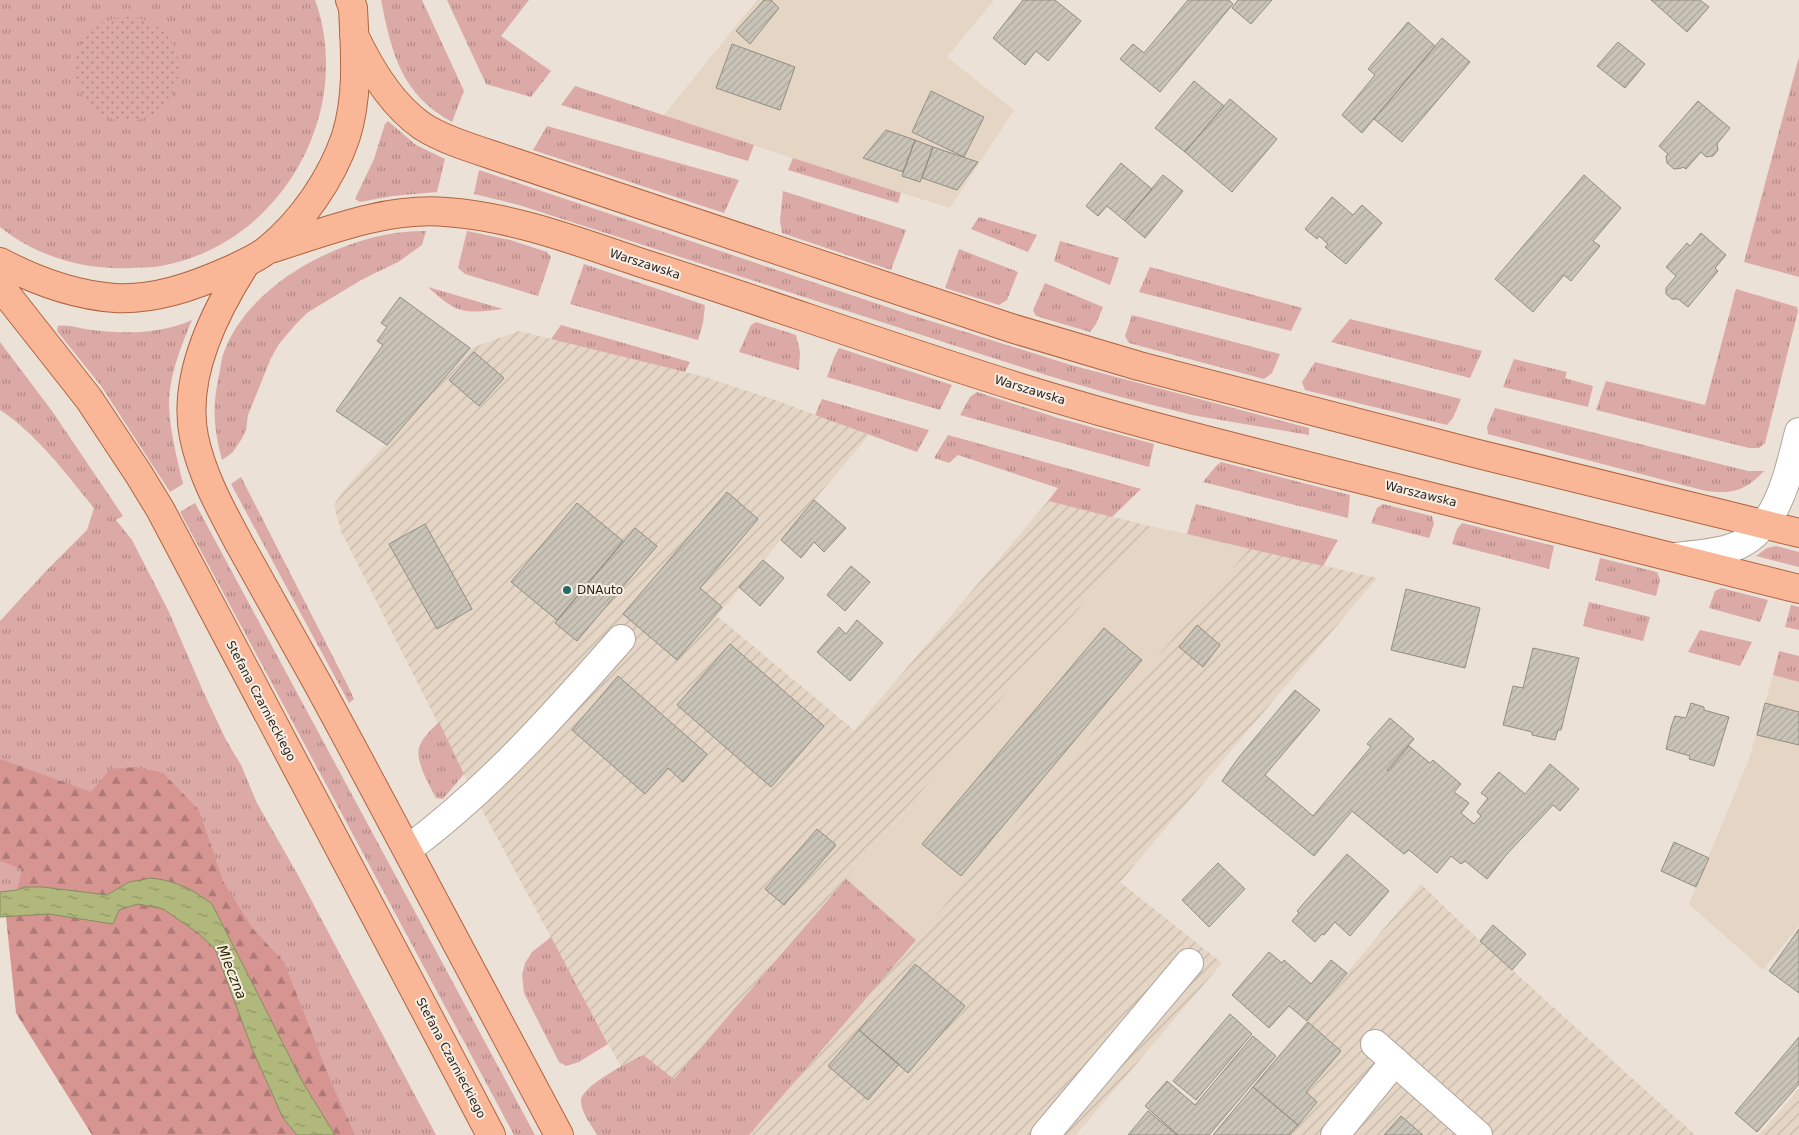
<svg xmlns="http://www.w3.org/2000/svg" width="1799" height="1135" font-family="'DejaVu Sans',sans-serif">
  <defs>
    <pattern id="industrial-furrows" width="10" height="10" patternUnits="userSpaceOnUse" patternTransform="scale(1.25)"><rect width="10" height="10" fill="#e5d5c5"/><path d="M-1 1l2-2M0 10L10 0M9 11l2-2" fill="none" stroke="#c4b7a9"/></pattern>
    <pattern id="grass-tufts" width="24" height="20" patternUnits="userSpaceOnUse" patternTransform="scale(1.25)"><rect width="24" height="20" fill="#dba9a6"/><path d="M3 7l-1-3M5 7V3M7 7l1-3M15 17l-1-3M17 17v-4M19 17l1-3" fill="none" stroke="#b28987"/></pattern>
    <pattern id="forest-firs" width="22" height="20" patternUnits="userSpaceOnUse" patternTransform="scale(1.25)"><rect width="22" height="20" fill="#d79592"/><path d="M5 1l3.5 6h-7zM16 11l3.5 6h-7z" fill="#ae7977"/></pattern>
    <pattern id="garden-dots" width="8" height="8" patternUnits="userSpaceOnUse" patternTransform="scale(1.25)"><rect width="8" height="8" fill="#dba9a6"/><path d="M2 2h.1M6 6h.1" fill="none" stroke="#b28987" stroke-width="1.8" stroke-linecap="round"/></pattern>
    <pattern id="water-ripples" width="26" height="14" patternUnits="userSpaceOnUse" patternTransform="scale(1.25)"><rect width="26" height="14" fill="#b0b87c"/><path d="M2 4q2-2 4 0t4 0M15 11q2-2 4 0t4 0" fill="none" stroke="#8f9565"/></pattern>
    <pattern id="building-hatch" width="6" height="6" patternUnits="userSpaceOnUse" patternTransform="scale(1.25)"><rect width="6" height="6" fill="#c9c4b7"/><path d="M-1 1l2-2M0 6l6-6M5 7l2-2" fill="none" stroke="#ada89d"/></pattern>
  </defs>
  <rect width="100%" height="100%" fill="#ece1d6"/>
  <path fill="#e5d5c5" d="M757 0H994L947 57 1014 110 950 208 863 181 663 116Z
    M1150 526 1250 548 916 940 846 879Z
    M1773 675 1799 682V926L1763 970 1689 904 1749 759Z"/>
  <path fill="url(#industrial-furrows)" d="M519 331 705 377 778 401 869 435 717 616 854 730 1048 501 1150 526 846 879 915 940 1250 548 1377 578 1120 882 1222 963 1076 1135H657L643 1055 621 1067 474 795 341 531 334 505 344 490 471 348Z
    M1421 884 1480 941 1695 1135H1212Z
    M1799 1089V1135H1759Z"/>
  <path fill="url(#grass-tufts)" d="M0 0H315C327 32 329 71 322 104 305 185 243 251 161 266 151 268 141 267 131 268 83 270 38 257 0 227Z
    M381 0H422L464 91 452 122C401 94 392 54 381 0Z
    M447 0H529L501 36 551 71 531 97 486 84Z
    M1799 57V277L1744 262Z
    M575 86 754 145 748 161 561 105Z
    M388 121 416 145 445 159 437 192 393 196 360 202 355 199 374 159 385 124Z
    M547 126 739 180 724 213 533 150Z
    M793 158 901 193 898 203 788 170Z
    M479 170 908 314 1071 365 1309 428V435L1192 415 1117 396 1046 375 519 205 474 194Z
    M783 191 906 230 891 270 782 233 780 221Z
    M979 217 1037 235 1028 252 971 229Z
    M426 231 422 245 398 262 363 279 333 297 307 313 295 325 279 344 271 358 248 415 246 430 241 440 233 452 222 460C213 425 212 406 220 370 221 364 222 357 224 352 250 280 353 229 426 231Z
    M467 231 510 240 547 252 551 257 538 296 465 274 458 268Z
    M1060 241 1119 258 1110 285 1054 261Z
    M959 249 1018 272 1007 300 999 305 945 288Z
    M584 264 705 305 703 323 698 340 570 304Z
    M1150 267 1302 308 1291 331 1139 292Z
    M1045 283 1103 307 1096 324 1090 332 1036 316 1033 310Z
    M428 287 503 309C464 314 457 314 428 287Z
    M1736 289 1797 307 1798 311 1765 443 1759 448H1749L1596 410 1606 381 1705 405Z
    M1132 315 1280 354 1272 373 1264 379 1129 343 1125 336Z
    M1350 319 1482 351 1470 378 1331 342Z
    M192 320C181 346 169 376 169 405 170 432 177 458 183 484L170 492 101 386 57 331 58 326C69 324 81 329 92 330 126 334 160 334 192 320Z
    M756 322 796 335 800 352 799 370 739 352 751 325Z
    M561 325 690 362 685 372 551 339Z
    M0 342 52 411 123 516 116 520 132 540 169 612 203 691 226 740 241 765 257 803 299 877 436 1135H335L17 890 0 892V621L47 570 87 530 94 508C67 475 36 433 0 410Z
    M839 348 952 385 940 410 827 377 835 355Z
    M1514 359 1567 372 1565 378 1593 386 1588 407 1503 387Z
    M1315 362 1461 399 1453 418 1447 425 1305 390 1302 382Z
    M977 392 1058 418 1154 444 1149 467 960 415 970 397Z
    M822 399 929 430 917 452 815 415Z
    M1495 408 1748 471H1764C1745 492 1729 495 1702 490L1488 434 1487 427Z
    M948 435 1141 489 1112 517 1048 501 1058 488 958 455 949 463 934 458Z
    M1221 462 1350 495 1348 518 1203 482 1216 466Z
    M241 477 348 686 354 699 349 703 231 484Z
    M195 503 535 1135H514L180 512Z
    M1196 504 1338 540 1323 566 1187 534Z
    M1383 504 1432 516 1434 524 1429 538 1371 523 1377 508Z
    M1462 523 1554 546 1549 569 1452 544 1457 529Z
    M1776 546 1799 552V567L1756 556 1767 548Z
    M1600 558 1657 572 1660 580 1656 596 1595 580Z
    M1721 588 1768 600 1760 622 1709 608 1715 591Z
    M1589 602 1650 617 1643 641 1583 626Z
    M1791 605 1799 607V630L1785 627Z
    M1700 630 1752 642 1740 666 1688 652Z
    M1779 651 1799 656V682L1773 675Z
    M439 722 464 774 443 799 436 798C429 784 412 757 421 743 425 735 433 728 439 722Z
    M846 879 916 940 749 1135H597C592 1126 580 1111 581 1100 583 1085 629 1062 643 1055L674 1079Z
    M551 937 608 1044 579 1062 566 1066 559 1062 524 993 522 975 525 963 532 952Z"/>
  <path fill="url(#forest-firs)" d="M0 759 91 792 110 769 136 767 163 773 199 810 223 881 253 929 284 962 331 1082 355 1135H92L16 1013 6 917 17 890 22 869 0 861Z"/>
  <path fill="url(#garden-dots)" d="M75 69a52 52 0 1 1 104 0a52 52 0 1 1-104 0Z"/>
  <path fill="url(#water-ripples)" stroke="#878c60" d="M151 878C177 881 192 889 212 904L302 1081 335 1135H297L283 1118 253 1051 215 949 198 933 163 909 138 904 119 910 113 924 49 914 0 917V892L17 890 24 887H43L107 895 129 882Z"/>
  <path fill="url(#building-hatch)" stroke="#918d80" d="M764 0H771L779 8 750 44 736 31Z
    M1023 0H1055L1081 21 1048 61 1036 51 1025 65 993 38Z
    M1188 0H1229L1233 4 1160 92 1120 59 1133 44 1144 53Z
    M1238 0H1272L1251 24 1232 8Z
    M1651 0H1700L1709 7 1687 32Z
    M1408 22 1435 46 1362 133 1342 115 1375 75 1368 69Z
    M1442 38 1470 62 1402 142 1374 119Z
    M1618 42 1645 64 1625 88 1597 66Z
    M732 44 795 67 780 110 716 88Z
    M1194 81 1224 106 1185 152 1155 128Z
    M931 91 984 117 964 157 912 132Z
    M1230 99 1277 139 1232 192 1185 152Z
    M1698 101 1730 128 1717 144 1718 150 1713 156 1706 157 1701 152 1686 169 1683 167 1682 168 1674 169 1667 163 1666 156 1668 154 1659 146Z
    M886 130 915 140 903 172 863 158Z
    M915 140 933 147 920 182 902 176Z
    M933 147 978 162 957 190 922 178Z
    M1121 163 1152 189 1125 221 1107 206 1098 216 1086 206Z
    M1163 175 1183 191 1145 238 1125 221Z
    M1584 175 1621 208 1593 241 1600 246 1571 281 1564 275 1533 312 1495 279Z
    M1332 197 1353 215 1362 205 1382 223 1346 264 1325 247 1328 244 1319 236 1317 239 1305 229Z
    M1701 233 1726 255 1715 268 1718 271 1688 307 1678 299H1672L1666 294V288L1676 276 1666 267 1687 243 1690 246Z
    M400 297 470 348 387 445 336 411 383 345 377 341 387 327 381 323Z
    M474 352 504 378 479 406 449 380Z
    M727 492 758 519 700 588 722 607 677 660 623 614Z
    M814 500 846 528 824 552 814 542 801 558 781 540Z
    M577 503 623 541 557 620 511 582Z
    M425 524 472 609 437 629 389 544Z
    M635 528 657 546 577 641 555 623Z
    M763 560 784 578 760 606 739 587Z
    M851 566 870 582 845 611 827 595Z
    M1406 589 1480 608 1465 668 1391 650Z
    M857 620 883 643 850 681 817 652 839 627 846 634Z
    M1197 625 1220 645 1203 667 1179 647Z
    M1104 628 1142 660 961 876 922 844Z
    M730 644 824 726 771 787 677 705Z
    M1533 648 1579 658 1561 730H1558L1555 740 1532 735V732L1503 725 1513 686 1523 688Z
    M618 676 707 754 683 782 668 768 645 794 572 730Z
    M1295 690 1320 710 1265 775 1313 816 1371 747 1367 744 1390 718 1414 739 1387 770 1388 771 1409 746 1430 763 1433 760 1461 784 1454 792 1469 803 1461 813 1474 824 1481 816 1477 812 1488 798 1481 793 1499 772 1525 794 1550 764 1579 789 1560 811 1553 805 1507 854 1487 879 1465 861 1461 864 1451 856 1437 873 1409 850 1404 854 1352 811 1314 856 1222 781 1239 757Z
    M1691 703 1704 707V710L1729 717 1714 766 1689 759 1690 756 1666 749 1671 727 1675 716 1686 718Z
    M1765 703 1799 712V745L1757 735Z
    M817 829 836 845 784 905 765 889Z
    M1674 842 1709 858 1696 887 1661 871Z
    M1347 854 1389 891 1350 936 1335 922 1324 935 1322 934 1315 942 1292 921 1299 913 1297 911Z
    M1218 863 1245 889 1209 927 1182 900Z
    M1493 925 1526 954 1512 970 1480 941Z
    M1799 929V993L1769 971Z
    M1269 952 1282 963 1284 960 1311 984 1331 960 1347 973 1307 1021 1289 1006 1269 1028 1232 995Z
    M915 964 965 1006 908 1073 859 1030Z
    M1230 1014 1252 1034 1196 1100 1173 1081Z
    M1308 1022 1341 1051 1306 1092 1317 1102 1298 1125 1253 1087Z
    M859 1030 899 1064 868 1100 828 1066Z
    M1253 1036 1276 1056 1209 1135H1178L1145 1106 1167 1081 1195 1105Z
    M1799 1037V1084L1757 1132 1735 1113Z
    M1253 1087 1298 1125 1289 1135H1213Z
    M1148 1111 1177 1135H1128Z
    M1401 1116 1423 1135H1384Z"/>
  <g fill="none" stroke-linecap="round" stroke-linejoin="round">
    <g stroke="#b0a59b" stroke-width="30">
      <path id="minor" d="M1674 557C1692 555 1711 554 1728 549 1777 535 1788 475 1799 432
        M408 849C488 790 555 714 621 639
        M1375 1044 1478 1135
        M1045 1135 1189 963
        M1335 1135 1395 1061"/>
    </g>
    <g stroke="#ae6440" stroke-width="30">
      <path id="major" d="M354 35C369 67 392 105 422 126 445 141 481 151 507 160L1011 328 1139 366 1474 453 1799 533
        M267 250C325 232 385 207 446 212 518 217 586 245 654 267 775 306 896 349 1018 387 1140 425 1264 455 1388 486 1525 520 1662 555 1799 589
        M0 262C36 281 73 295 115 298 154 300 192 287 228 271 241 265 256 259 267 250 302 222 332 178 346 136 359 94 355 51 353 8L350 0
        M246 263C215 311 182 378 194 437 202 476 222 511 240 545 266 592 293 639 319 686 400 835 479 985 559 1135
        M0 286 89 399 138 473 160 509 491 1135"/>
    </g>
    <use href="#minor" stroke="#fff" stroke-width="28"/>
    <use href="#major" stroke="#fab797" stroke-width="28"/>
  </g>
  <circle fill="#236c63" stroke="#f9eee3" stroke-width="2" cx="567" cy="590" r="5"/>
  <g text-anchor="middle" dominant-baseline="central" stroke-width="4" stroke-linejoin="round" paint-order="stroke">
    <g font-size="12" fill="#282420" stroke="#f9eee3">
      <text transform="translate(645 264) rotate(18)">Warszawska</text>
      <text transform="translate(1030 390) rotate(17)">Warszawska</text>
      <text transform="translate(1421 494) rotate(14)">Warszawska</text>
      <text transform="translate(261 701) rotate(62)">Stefana Czarnieckiego</text>
      <text transform="translate(451 1058) rotate(62)">Stefana Czarnieckiego</text>
    </g>
    <g font-size="12" fill="#282420" stroke="#f9eee3" text-anchor="start">
      <text x="577" y="590">DNAuto</text>
    </g>
    <g font-size="14" font-style="italic" fill="#292c00" stroke="#f9eee3">
      <text transform="translate(232 972) rotate(68)">Mleczna</text>
    </g>
  </g>
</svg>
